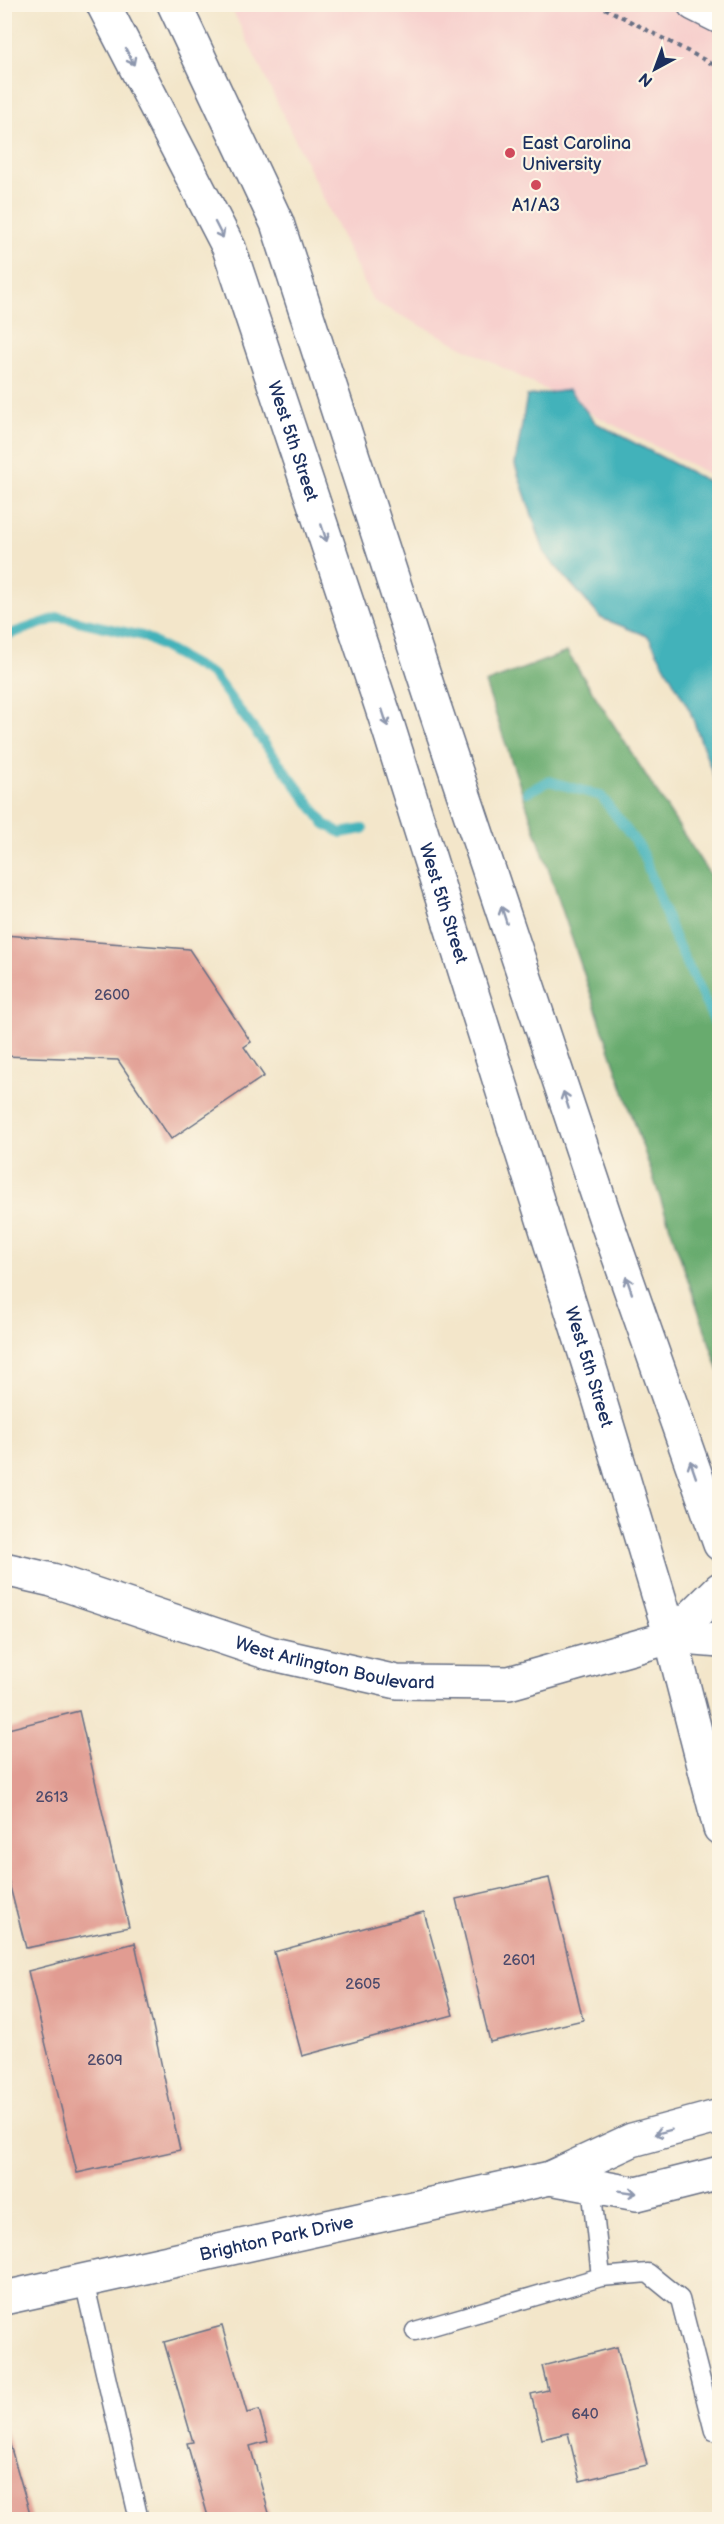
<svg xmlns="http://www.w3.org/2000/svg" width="724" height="2524" font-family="'Balsamiq Sans',sans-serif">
  <rect width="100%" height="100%" fill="#fcf5e5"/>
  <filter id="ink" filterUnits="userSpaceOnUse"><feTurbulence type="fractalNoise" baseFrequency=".0167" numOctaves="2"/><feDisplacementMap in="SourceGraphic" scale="12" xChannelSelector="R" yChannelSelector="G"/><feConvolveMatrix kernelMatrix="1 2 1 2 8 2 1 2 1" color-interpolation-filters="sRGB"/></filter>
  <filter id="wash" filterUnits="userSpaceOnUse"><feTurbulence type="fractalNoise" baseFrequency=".008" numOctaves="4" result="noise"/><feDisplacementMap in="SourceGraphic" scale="24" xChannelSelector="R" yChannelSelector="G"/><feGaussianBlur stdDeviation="1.35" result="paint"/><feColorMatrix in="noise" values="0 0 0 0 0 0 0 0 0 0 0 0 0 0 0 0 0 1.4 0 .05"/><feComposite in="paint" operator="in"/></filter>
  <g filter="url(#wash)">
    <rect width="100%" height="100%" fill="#f3e6ca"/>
    <path fill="#f7d0cd" d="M230 5H719V479L373 301Z"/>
    <path fill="#68ab6e" stroke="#426d66" stroke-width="1.5" d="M567 652 706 869 719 885V1371L485 683Z"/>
    <path fill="#42b2ba" stroke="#2e708c" stroke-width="1.5" d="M569 390 596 423 719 487V791L690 711 648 636 601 618 545 554 515 465 527 396Z"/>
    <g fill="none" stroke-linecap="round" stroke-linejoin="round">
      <path stroke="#42b2ba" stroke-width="10" d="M4 636 60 617 143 636 213 675 325 824 341 833 363 829
        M527 792 549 781 601 796 641 849 675 939 720 1033"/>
    </g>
    <g id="blocks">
      <path fill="#e19c92" d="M4 935 189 949 251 1042 244 1047 264 1076 171 1139 118 1060 4 1056Z
        M79 1711 129 1927 26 1948 4 1864V1730Z
        M549 1878 583 2020 490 2042 456 1899Z
        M424 1912 453 2015 302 2056 274 1952Z
        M135 1943 180 2150 77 2173 28 1971Z
        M222 2326 247 2413 259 2410 268 2441 250 2446 271 2520H209L187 2443 193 2442 164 2342Z
        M617 2347 647 2465 580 2481 568 2433 542 2439 531 2394 548 2390 542 2366Z
        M5 2428 32 2520H4Z"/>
    </g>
  </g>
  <g filter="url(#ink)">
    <use href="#blocks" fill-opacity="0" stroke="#676f84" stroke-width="1.5"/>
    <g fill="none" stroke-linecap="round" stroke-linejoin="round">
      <g stroke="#676f84" stroke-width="21">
        <path id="service" d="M601 2277 648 2273 680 2299 714 2431
          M84 2281 139 2520
          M415 2331 601 2277 591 2185"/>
      </g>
      <g stroke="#676f84" stroke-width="36">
        <g id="minor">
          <path d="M694 4 720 17"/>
          <path id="s1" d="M4 1569 52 1580 269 1653 397 1682 509 1683 671 1637"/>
          <path d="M550 2178 637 2194 720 2173"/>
          <path id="s2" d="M4 2298 550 2178 632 2140 720 2116"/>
        </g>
      </g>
      <g stroke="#676f84" stroke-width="36">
        <path id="secondary" d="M671 1637 720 1589
          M671 1637 720 1641"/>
      </g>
      <g stroke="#676f84" stroke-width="36">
        <g id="primary">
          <path id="s3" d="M103 4 229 248 388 726 592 1375 671 1637 720 1828"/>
          <path d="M174 4 277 223 429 691 607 1223 720 1544"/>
        </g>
      </g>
      <path stroke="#676f84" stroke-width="4" stroke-dasharray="4.5 4.5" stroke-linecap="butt" d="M597 4 720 68"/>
      <use href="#service" stroke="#fff" stroke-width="18"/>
      <use href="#minor" stroke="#fff" stroke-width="33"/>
      <use href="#secondary" stroke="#fff" stroke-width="33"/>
      <use href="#primary" stroke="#fff" stroke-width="33"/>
    </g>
    <defs><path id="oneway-shaft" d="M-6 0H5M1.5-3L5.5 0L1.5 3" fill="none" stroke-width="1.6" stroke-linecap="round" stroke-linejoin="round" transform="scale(1.5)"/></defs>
    <g stroke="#8d97ae">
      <use href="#oneway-shaft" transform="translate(130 57) rotate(63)"/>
      <use href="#oneway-shaft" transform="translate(219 230) rotate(63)"/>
      <use href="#oneway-shaft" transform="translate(324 533) rotate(72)"/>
      <use href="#oneway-shaft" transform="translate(385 718) rotate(72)"/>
      <use href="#oneway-shaft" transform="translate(504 915) rotate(-108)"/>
      <use href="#oneway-shaft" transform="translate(566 1100) rotate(-108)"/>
      <use href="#oneway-shaft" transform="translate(629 1285) rotate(-109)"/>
      <use href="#oneway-shaft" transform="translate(693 1469) rotate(-109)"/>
      <use href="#oneway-shaft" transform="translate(663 2132) rotate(165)"/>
      <use href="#oneway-shaft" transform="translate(628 2192) rotate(8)"/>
    </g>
  </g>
  <g fill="#d1495b" stroke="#fcf5e5" stroke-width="2">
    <circle cx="510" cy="153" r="6"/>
    <circle cx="536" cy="185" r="6"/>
  </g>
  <g text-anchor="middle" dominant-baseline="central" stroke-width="4.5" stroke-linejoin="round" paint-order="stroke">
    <g font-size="15" fill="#4c4a6b">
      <text x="112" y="995">2600</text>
      <text x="52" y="1797">2613</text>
      <text x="519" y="1960">2601</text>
      <text x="363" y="1984">2605</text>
      <text x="105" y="2060">2609</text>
      <text x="585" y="2414">640</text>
    </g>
    <g font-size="18" fill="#1b2f5e" stroke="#fcf5e5" text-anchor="start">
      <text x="522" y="143">East Carolina<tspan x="522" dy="21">University</tspan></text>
      <text x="536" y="205" text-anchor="middle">A1/A3</text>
    </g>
    <g font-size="18" fill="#1b2f5e" stroke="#fcf5e5">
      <text stroke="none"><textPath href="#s3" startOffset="478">West 5th Street</textPath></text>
      <text stroke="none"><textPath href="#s3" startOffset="964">West 5th Street</textPath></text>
      <text stroke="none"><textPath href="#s3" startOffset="1450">West 5th Street</textPath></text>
      <text stroke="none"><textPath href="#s1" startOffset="345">West Arlington Boulevard</textPath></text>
      <text stroke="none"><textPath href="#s2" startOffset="279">Brighton Park Drive</textPath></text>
    </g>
  </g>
  <rect width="724" height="2524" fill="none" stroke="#fcf5e5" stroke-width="24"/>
  <g transform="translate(655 69) rotate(221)" stroke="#fcf5e5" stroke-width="4.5" paint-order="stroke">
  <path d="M0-4.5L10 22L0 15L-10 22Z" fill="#1b2f5e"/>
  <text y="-9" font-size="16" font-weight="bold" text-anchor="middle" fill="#1b2f5e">N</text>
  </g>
</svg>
